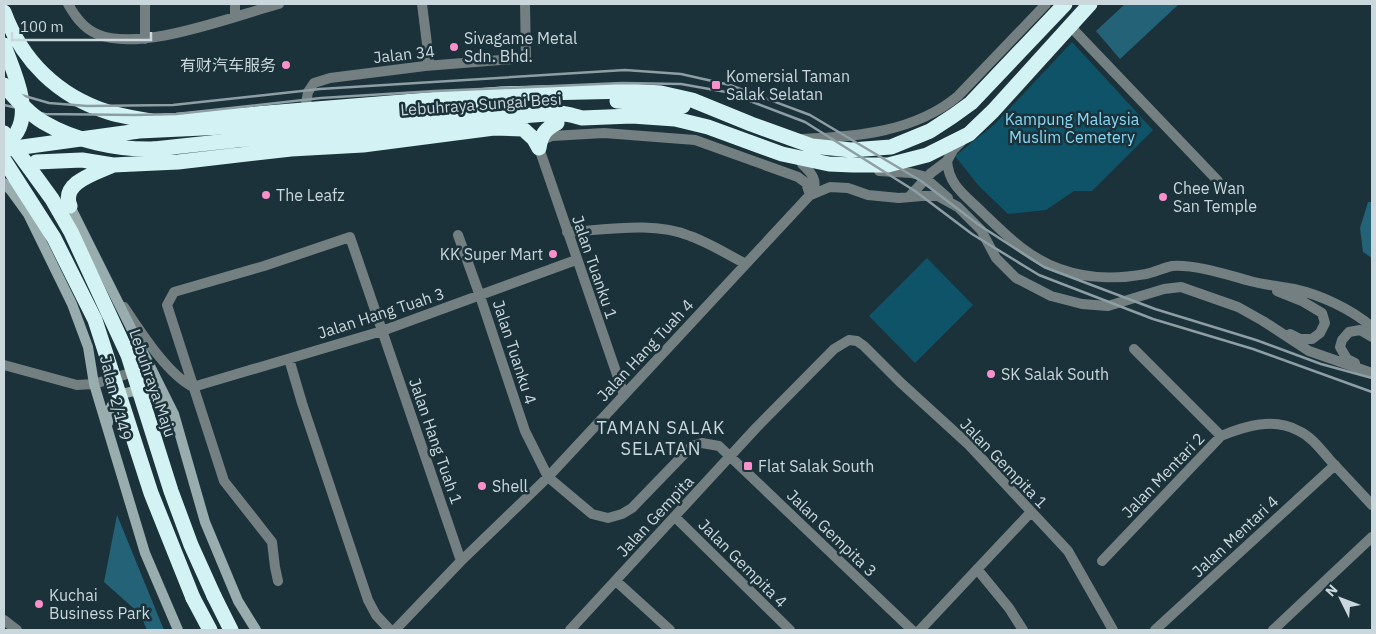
<svg xmlns="http://www.w3.org/2000/svg" width="1376" height="634" font-family="'IBM Plex Sans','Noto Sans SC',sans-serif">
  <rect width="100%" height="100%" fill="#1b323a"/>
  <path fill="#0f5368" d="M1072 42 1153 130 1092 191H1074L1046 210 1008 214 979 186 955 156 995 124Z
    M927 258 973 305 915 363 869 316Z"/>
  <path fill="#246277" d="M1125 4H1179L1120 59 1096 31Z
    M1368 202H1372V258L1363 252 1360 228Z
    M117 515 164 630H147L140 614 104 582Z"/>
  <g fill="none" stroke-linecap="round" stroke-linejoin="round">
    <path stroke="#737f80" stroke-width="10" d="M68 4C75 16 83 28 97 34 140 53 233 16 279 4
      M235 4V16
      M422 4 429 60 425 66
      M1069 25 1218 181
      M145 39V4
      M305 109 308 92 314 83 330 78 425 66 526 58 525 4
      M802 139C856 137 915 132 958 96L1046 4
      M540 141 552 136 604 133 695 140 798 177 806 183 810 195
      M539 148 624 395
      M947 161C949 186 965 195 982 212 1006 235 1028 258 1060 269 1087 279 1119 279 1146 274 1155 272 1163 268 1172 266 1194 264 1228 275 1250 281 1264 285 1280 286 1294 289 1321 295 1351 309 1372 327
      M879 171 911 173 923 176 948 198
      M811 195 830 187 848 188 868 195 899 198 922 196H938L958 207 981 230 996 258 1016 278 1051 296 1082 304 1108 306 1164 289 1181 287 1238 307 1263 321 1309 351 1372 373
      M909 197 931 173 947 161 953 150 961 142
      M567 232C605 230 654 221 690 236 710 243 728 255 746 264
      M458 235 480 296 525 431 548 477 592 514 608 518 622 514 632 508 692 446 702 443 719 446 912 630
      M1277 291 1302 301 1322 313 1325 323 1320 333 1312 339H1300L1290 334
      M124 307C141 332 167 374 193 387
      M1134 349 1221 436
      M289 359 302 403 368 600 376 615 390 630
      M1355 363 1347 359 1340 347 1342 340 1349 332 1360 330 1372 337
      M4 365 77 385 94 384 150 367
      M193 387 382 331 576 260
      M675 517 790 630
      M1102 561 1221 436C1245 426 1274 417 1299 431 1312 437 1321 450 1330 460 1344 475 1358 490 1372 505
      M977 569 1009 608 1023 630
      M278 581 275 567 272 542 224 481 167 305 174 292 264 266 350 237 461 561
      M616 581 670 630
      M4 620 17 630
      M395 630 461 561 548 477 810 195C820 183 812 173 802 164
      M570 630 756 428 834 349 849 340 857 341 864 346 900 382 969 445 1068 551 1113 630
      M920 630 1031 512
      M1155 630 1335 465
      M1273 630 1372 537"/>
    <path stroke="#99adae" stroke-width="10" d="M4 183 12 192 28 214 72 304 88 347 94 384 145 553 178 630
      M70 206 174 414 205 522 238 601 256 630
      M108 423C108 401 123 387 145 393 154 395 162 403 168 409"/>
    <path stroke="#d2f2f3" stroke-width="15" d="M4 12C22 61 58 96 108 112 123 117 141 119 157 122L501 94 630 91 661 93 692 100 751 124 812 146 851 150 891 147 930 131 953 116 971 103 1065 4
      M4 45C12 69 32 107 17 132 14 137 8 142 4 146
      M617 101 683 106
      M308 123 476 106
      M539 148C541 135 545 129 557 123
      M154 149 274 136 370 131 439 122 560 113 571 115 582 118 632 116 675 119 708 127 782 154 829 164 853 165H888L927 155 969 134 993 111 1090 4
      M36 162 82 160 113 165 178 162 291 149 363 145 494 128 523 129 534 139 539 148
      M70 206C60 182 97 173 113 165
      M214 596 231 630
      M193 598 210 630"/>
    <path stroke="#8d9ea4" stroke-width="2.5" d="M4 90 49 103 87 106 173 105 320 89 625 70 681 74 730 85 810 115 921 181 979 225 1044 267 1155 309 1256 340 1321 364 1372 378
      M4 105 45 114 135 115 176 114 321 98 435 91 622 83 681 84 726 92 805 122 915 191 972 234 1039 275 1153 319 1253 349 1372 392"/>
    <path stroke="#d2f2f3" stroke-width="15" d="M4 85C15 98 28 113 43 122 75 141 117 150 154 149
      M4 133 52 199 71 232 128 355 171 491 191 545 214 596
      M8 149 139 131 308 123
      M4 160 54 238 95 320 151 493 193 598"/>
  </g>
  <g fill="#f890cb" stroke="#1b323a" stroke-width="2">
    <circle cx="454" cy="47" r="5"/>
    <circle cx="286" cy="65" r="5"/>
    <rect x="711" y="80" width="10" height="10" rx="2.5"/>
    <circle cx="266" cy="195" r="5"/>
    <circle cx="1163" cy="197" r="5"/>
    <circle cx="553" cy="254" r="5"/>
    <circle cx="991" cy="374" r="5"/>
    <rect x="743" y="461" width="10" height="10" rx="2.5"/>
    <circle cx="482" cy="486" r="5"/>
    <circle cx="39" cy="604" r="5"/>
  </g>
  <g text-anchor="middle" dominant-baseline="central" stroke-width="5" stroke-linejoin="round" paint-order="stroke">
    <g font-size="16" fill="#cad8dd" stroke="#1b323a" text-anchor="start">
      <text x="464" y="38">Sivagame Metal<tspan x="464" dy="18">Sdn. Bhd.</tspan></text>
      <text x="276" y="65" text-anchor="end">有财汽车服务</text>
      <text x="726" y="76">Komersial Taman<tspan x="726" dy="18">Salak Selatan</tspan></text>
      <text x="1173" y="188">Chee Wan<tspan x="1173" dy="18">San Temple</tspan></text>
      <text x="276" y="195">The Leafz</text>
      <text x="543" y="254" text-anchor="end">KK Super Mart</text>
      <text x="1001" y="374">SK Salak South</text>
      <text x="758" y="466">Flat Salak South</text>
      <text x="492" y="486">Shell</text>
      <text x="49" y="595">Kuchai<tspan x="49" dy="18">Business Park</tspan></text>
    </g>
    <g font-size="16" fill="#cad8dd" stroke="#1b323a">
      <text transform="translate(404 54) rotate(-6)">Jalan 34</text>
      <text transform="translate(481 104) rotate(-4)">Lebuhraya Sungai Besi</text>
      <text transform="translate(595 267) rotate(71)">Jalan Tuanku 1</text>
      <text transform="translate(381 313) rotate(-18)">Jalan Hang Tuah 3</text>
      <text transform="translate(645 350) rotate(-47)">Jalan Hang Tuah 4</text>
      <text transform="translate(515 352) rotate(72)">Jalan Tuanku 4</text>
      <text transform="translate(153 383) rotate(71)">Lebuhraya Maju</text>
      <text transform="translate(116 398) rotate(76)">Jalan 2/149</text>
      <text transform="translate(436 441) rotate(71)">Jalan Hang Tuah 1</text>
      <text transform="translate(1004 463) rotate(46)">Jalan Gempita 1</text>
      <text transform="translate(1163 475) rotate(-46)">Jalan Mentari 2</text>
      <text transform="translate(655 516) rotate(-47)">Jalan Gempita</text>
      <text transform="translate(832 533) rotate(44)">Jalan Gempita 3</text>
      <text transform="translate(1235 536) rotate(-43)">Jalan Mentari 4</text>
      <text transform="translate(743 563) rotate(45)">Jalan Gempita 4</text>
    </g>
    <g font-size="16" fill="#89d9f7" stroke="#1b323a">
      <text x="1072" y="119">Kampung Malaysia<tspan x="1072" dy="18">Muslim Cemetery</tspan></text>
    </g>
    <g font-size="18" letter-spacing="1" fill="#cad8dd" stroke="#1b323a">
      <text x="661" y="427">TAMAN SALAK<tspan x="661" dy="21">SELATAN</tspan></text>
    </g>
  </g>
  <rect width="1376" height="634" fill="none" stroke="#cad8dd" stroke-width="10"/>
  <g transform="translate(1341 599) rotate(312)" stroke="#1b323a" stroke-width="4" paint-order="stroke">
  <path d="M0-4L9 19L0 12L-9 19Z" fill="#cad8dd"/>
  <text y="-8" font-size="14" font-weight="bold" text-anchor="middle" fill="#cad8dd">N</text>
  </g>
  <path d="M12 32v8h139v-8" fill="none" stroke="#cad8dd" stroke-width="2.5"/>
  <text x="20" y="32" font-size="15" fill="#cad8dd" stroke="#1b323a" stroke-width="4" paint-order="stroke">100 m</text>
</svg>
